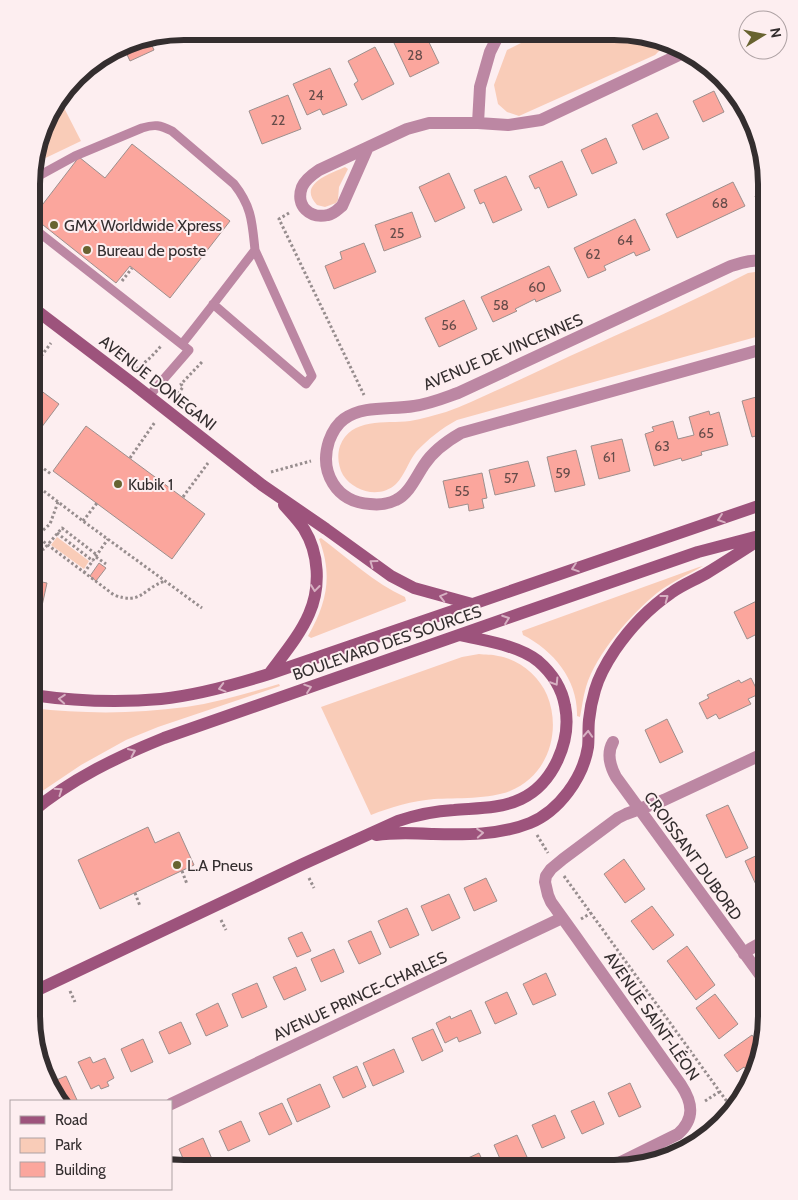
<svg xmlns="http://www.w3.org/2000/svg" width="798" height="1200" font-family="Cabin,sans-serif">
  <rect width="100%" height="100%" fill="#fdeef0"/>
  <path fill="#f9ccb8" d="M543 32 635 33 665 45 655 55 519 116 507 112 498 104 494 85 507 50Z
    M59 98 81 141 33 164 52 108Z
    M345 167 348 169 339 187 338 200 336 203 325 207 317 205C297 184 330 174 345 167Z
    M755 272 767 274V334L457 420C442 428 428 439 416 452 408 462 405 475 396 484 380 499 354 492 343 475 338 466 337 455 340 446 351 417 385 424 410 421 422 419 434 415 446 412 463 406 479 398 495 391 520 380 545 368 570 356 630 329 690 303 748 273Z
    M57 537 89 561 84 569 51 545Z
    M321 538C348 558 374 583 405 597L406 601 311 638 308 636C327 603 333 575 319 539Z
    M703 566C688 575 671 582 657 593 631 614 596 654 586 687 583 697 582 707 580 717L577 716C578 680 554 651 523 635L522 631 699 567Z
    M479 654C485 655 492 654 498 656 519 659 539 676 547 695 562 731 548 776 510 791 491 799 455 798 434 799 412 801 391 807 371 815L321 707 462 657Z
    M279 684 280 686 158 727 126 740 81 765 32 798V708C83 714 134 714 186 707 218 702 248 693 279 684Z"/>
  <path fill="#fba69d" stroke="#9d8f8d" d="M188 31 189 34 179 38 177 32Z
    M418 32H424L439 63 410 77 394 43Z
    M148 37 154 50 130 61 123 46 134 39Z
    M375 47 394 84 362 100 354 84 358 81 348 61Z
    M330 68 347 105 323 115 320 109 307 115 293 84Z
    M714 91 724 112 703 122 693 101Z
    M288 95 301 129 262 144 249 111Z
    M657 113 669 138 643 150 632 125Z
    M606 138 617 163 592 174 581 150Z
    M132 144 230 221 170 298 130 266 116 283 33 217 79 157 105 178Z
    M562 161 577 195 548 208 539 187 535 189 529 176Z
    M449 173 465 208 435 222 419 187Z
    M763 173 765 174 767 184V201L755 197Z
    M506 176 522 210 493 223 484 202 480 204 474 190Z
    M733 182 745 206 677 238 666 214Z
    M412 212 421 237 384 251 375 225Z
    M635 219 650 250 636 256 634 252 604 266 606 270 588 278 574 248Z
    M364 243 376 272 334 289 325 266 342 259 340 252Z
    M549 266 561 291 536 302 535 299 515 309 517 311 493 322 481 297Z
    M464 300 477 329 439 347 425 318Z
    M32 384 59 404 32 440Z
    M767 394V433L752 437 742 401Z
    M709 411 710 415 719 412 728 445 701 452 702 455 682 461 681 458 654 466 645 434 654 431 652 427 673 421 678 439 694 435 689 417Z
    M86 426 205 514 172 559 53 471Z
    M622 439 630 471 599 479 591 446Z
    M576 450 585 485 555 492 547 457Z
    M528 461 535 486 495 495 489 470Z
    M482 473 487 498 482 499 484 508 469 511 468 504 449 508 443 481Z
    M99 563 106 568 96 581 90 576Z
    M32 580 47 583 40 615 32 613Z
    M767 596V629L747 639 734 612Z
    M751 678 759 694 748 699 751 704 719 719 716 714 707 719 699 703 709 698 707 695 739 680 741 683Z
    M667 719 683 752 660 763 645 730Z
    M728 805 748 848 726 858 706 815Z
    M148 827 155 843 179 832 194 865 100 909 78 860Z
    M766 851V904H765L745 861Z
    M624 859 645 889 625 903 604 874Z
    M486 878 497 901 474 911 464 888Z
    M449 894 460 918 432 931 421 906Z
    M652 906 674 935 653 950 631 921Z
    M407 908 419 935 390 948 378 921Z
    M371 931 381 954 359 964 348 941Z
    M302 932 311 951 297 957 288 938Z
    M687 946 715 985 696 1000 667 961Z
    M334 949 344 972 321 982 311 959Z
    M296 967 306 990 284 1000 273 977Z
    M546 973 556 995 533 1005 523 984Z
    M257 983 267 1007 242 1018 232 994Z
    M507 992 517 1014 495 1024 485 1002Z
    M715 994 738 1024 719 1039 696 1008Z
    M218 1003 228 1026 206 1036 196 1014Z
    M471 1010 481 1033 459 1042 457 1037 445 1043 436 1023 450 1016 451 1019Z
    M181 1022 191 1044 169 1054 159 1032Z
    M433 1029 443 1051 422 1061 412 1038Z
    M752 1035 760 1046 750 1075 744 1067 737 1072 724 1055Z
    M143 1039 153 1062 131 1072 121 1049Z
    M394 1049 404 1072 373 1086 363 1063Z
    M90 1057 93 1063 105 1058 114 1078 107 1082 109 1086 101 1089 99 1085 91 1089 78 1062Z
    M357 1066 366 1087 343 1098 333 1077Z
    M66 1076 77 1100 74 1101H63L49 1083Z
    M630 1083 641 1107 619 1117 608 1093Z
    M320 1084 330 1107 297 1122 287 1099Z
    M594 1101 604 1124 582 1134 571 1111Z
    M282 1103 292 1124 269 1135 259 1113Z
    M555 1115 565 1138 542 1148 532 1125Z
    M241 1121 250 1141 228 1151 219 1131Z
    M517 1135 527 1157 504 1168 494 1145Z
    M203 1138 212 1159 194 1168H187L179 1149Z
    M479 1153 486 1168H457L455 1164Z"/>
  <g fill="none" stroke-linecap="round" stroke-linejoin="round">
    <path stroke="#978d8e" stroke-width="3" stroke-dasharray="2.5 2.5" stroke-linecap="butt" d="M289 213 279 219 364 395
      M122 281 132 268
      M32 366 33 367 51 343
      M137 369 151 357 162 345
      M175 398 183 387 181 384 202 362
      M130 458 155 422
      M32 460 51 474
      M271 472 311 461
      M32 482 83 521 202 608
      M32 491 37 485
      M183 497 208 463
      M83 521 97 503
      M32 532 40 539 114 595C142 605 142 589 165 581
      M57 533 93 561
      M32 540 50 524 58 502
      M32 552 44 549 62 528 97 555
      M96 557 106 564
      M84 573 108 539
      M537 835 548 853
      M182 871 187 884
      M564 876 733 1110
      M309 878 314 888
      M135 893 140 906
      M581 919 591 913
      M221 920 226 930
      M70 991 75 1002
      M705 1101 719 1092"/>
    <path stroke="#bc87a3" stroke-width="9" d="M33 179 75 156 142 128C155 124 160 125 172 131L234 184C252 207 252 222 255 250
      M32 227 189 350 149 396
      M182 344C207 313 231 281 255 250L312 376 306 384 213 304"/>
    <path stroke="#bc87a3" stroke-width="12" d="M478 123 480 87 490 52 500 32
      M368 147 342 206C337 210 334 214 328 215 310 219 295 206 302 187 305 180 313 174 319 170L407 129 429 123H478L508 125 541 120 683 53
      M767 348 461 433C447 441 433 451 424 465 416 477 409 494 396 500 388 504 378 505 370 504 336 502 319 472 329 441 332 433 337 424 344 419 364 405 391 410 414 406 430 404 444 398 458 393L731 266C744 262 754 259 767 261
      M613 742C606 754 610 766 616 777L766 983
      M744 954 750 949 766 940
      M171 1104 562 918
      M607 1169 678 1134C695 1119 693 1103 681 1085L574 934 551 902 548 895 545 882 546 876 551 869 563 859 618 818 626 814 664 800 767 752"/>
    <path stroke="#9d537c" stroke-width="12" d="M32 307 132 383 262 485 326 529 391 576 414 588 472 604
      M269 674C283 655 300 635 309 614 321 587 319 553 304 529 298 520 291 513 284 505
      M32 695C74 701 118 703 161 699 198 695 234 685 269 674L767 503
      M32 812C71 779 117 757 164 738L519 614 698 552 767 534
      M376 835C395 832 413 833 433 834 465 835 500 835 530 823 559 811 583 778 588 747 589 738 588 729 589 720 590 710 592 700 595 690 599 676 607 662 615 650 630 628 649 608 671 593 682 585 695 580 707 573 725 562 742 551 759 540
      M31 993 303 864 398 821C416 815 435 811 454 810 476 808 500 809 521 799 553 784 572 741 565 706 562 689 552 673 538 661 518 645 485 641 460 635"/>
  </g>
  <defs><path id="oneway-chevron" d="M-2-3.5L2.5 0L-2 3.5" fill="none" stroke-width="1.6" stroke-linecap="round" stroke-linejoin="round" transform="scale(1.25)"/></defs>
  <g stroke="#d7b0c2">
    <use href="#oneway-chevron" transform="translate(721 519) rotate(161)"/>
    <use href="#oneway-chevron" transform="translate(373 563) rotate(-144)"/>
    <use href="#oneway-chevron" transform="translate(575 568) rotate(161)"/>
    <use href="#oneway-chevron" transform="translate(315 588) rotate(97)"/>
    <use href="#oneway-chevron" transform="translate(443 597) rotate(-165)"/>
    <use href="#oneway-chevron" transform="translate(665 598) rotate(-37)"/>
    <use href="#oneway-chevron" transform="translate(506 619) rotate(-20)"/>
    <use href="#oneway-chevron" transform="translate(555 682) rotate(58)"/>
    <use href="#oneway-chevron" transform="translate(222 688) rotate(165)"/>
    <use href="#oneway-chevron" transform="translate(308 688) rotate(-19)"/>
    <use href="#oneway-chevron" transform="translate(62 699) rotate(-176)"/>
    <use href="#oneway-chevron" transform="translate(588 734) rotate(-87)"/>
    <use href="#oneway-chevron" transform="translate(132 752) rotate(-24)"/>
    <use href="#oneway-chevron" transform="translate(59 791) rotate(-35)"/>
    <use href="#oneway-chevron" transform="translate(480 833) rotate(-4)"/>
  </g>
  <g fill="#686330" stroke="#fdeef0" stroke-width="2">
    <circle cx="54" cy="225" r="5"/>
    <circle cx="87" cy="250" r="5"/>
    <circle cx="118" cy="484" r="5"/>
    <circle cx="177" cy="865" r="5"/>
  </g>
  <g text-anchor="middle" dominant-baseline="central" stroke-width="4" stroke-linejoin="round" paint-order="stroke">
    <g font-size="14" fill="#664c4a">
      <text x="415" y="55">28</text>
      <text x="316" y="95">24</text>
      <text x="278" y="120">22</text>
      <text x="720" y="203">68</text>
      <text x="397" y="233">25</text>
      <text x="625" y="240">64</text>
      <text x="593" y="254">62</text>
      <text x="537" y="287">60</text>
      <text x="501" y="305">58</text>
      <text x="449" y="325">56</text>
      <text x="706" y="433">65</text>
      <text x="662" y="446">63</text>
      <text x="609" y="457">61</text>
      <text x="563" y="473">59</text>
      <text x="511" y="478">57</text>
      <text x="462" y="491">55</text>
    </g>
    <g font-size="16" fill="#342e2f" stroke="#fdeef0" text-anchor="start">
      <text x="64" y="225">GMX Worldwide Xpress</text>
      <text x="97" y="250">Bureau de poste</text>
      <text x="128" y="484">Kubik 1</text>
      <text x="187" y="865">L.A Pneus</text>
    </g>
    <g font-size="16" fill="#342e2f" stroke="#fdeef0">
      <text transform="translate(503 352) rotate(-23)">AVENUE DE VINCENNES</text>
      <text transform="translate(158 383) rotate(38)">AVENUE DONEGANI</text>
      <text transform="translate(387 643) rotate(-19)">BOULEVARD DES SOURCES</text>
      <text transform="translate(693 856) rotate(54)">CROISSANT DUBORD</text>
      <text transform="translate(360 996) rotate(-25)">AVENUE PRINCE-CHARLES</text>
      <text transform="translate(652 1016) rotate(55)">AVENUE SAINT-LÉON</text>
    </g>
  </g>
  <path d="M0 0H798V1200H0ZM184 40H614A144 144 0 0 1 758 184V1016A144 144 0 0 1 614 1160H184A144 144 0 0 1 40 1016V184A144 144 0 0 1 184 40Z" fill="#fdeef0" fill-rule="evenodd"/>
  <path fill="none" stroke="#342e2f" stroke-width="6" d="M184 40H614A144 144 0 0 1 758 184V1016A144 144 0 0 1 614 1160H184A144 144 0 0 1 40 1016V184A144 144 0 0 1 184 40Z"/>
  <rect x="10" y="1100" width="162" height="90" fill="#fdeef0" stroke="#ada1a3"/>
  <rect x="20" y="1116" width="25" height="8" fill="#9d537c" stroke="#ada1a3"/>
  <text x="55" y="1125" font-size="15" fill="#342e2f">Road</text>
  <rect x="20" y="1138" width="25" height="15" fill="#f9ccb8" stroke="#ada1a3"/>
  <text x="55" y="1150" font-size="15" fill="#342e2f">Park</text>
  <rect x="20" y="1162" width="25" height="15" fill="#fba69d" stroke="#ada1a3"/>
  <text x="55" y="1175" font-size="15" fill="#342e2f">Building</text>
  <g transform="translate(763 35) rotate(80)"><circle r="24" fill="#fdeef0" stroke="#ada1a3"/>
  <path d="M0-4L9 19L0 12L-9 19Z" fill="#686330"/>
  <text y="-8" font-size="14" font-weight="bold" text-anchor="middle" fill="#342e2f">N</text>
  </g>
</svg>
